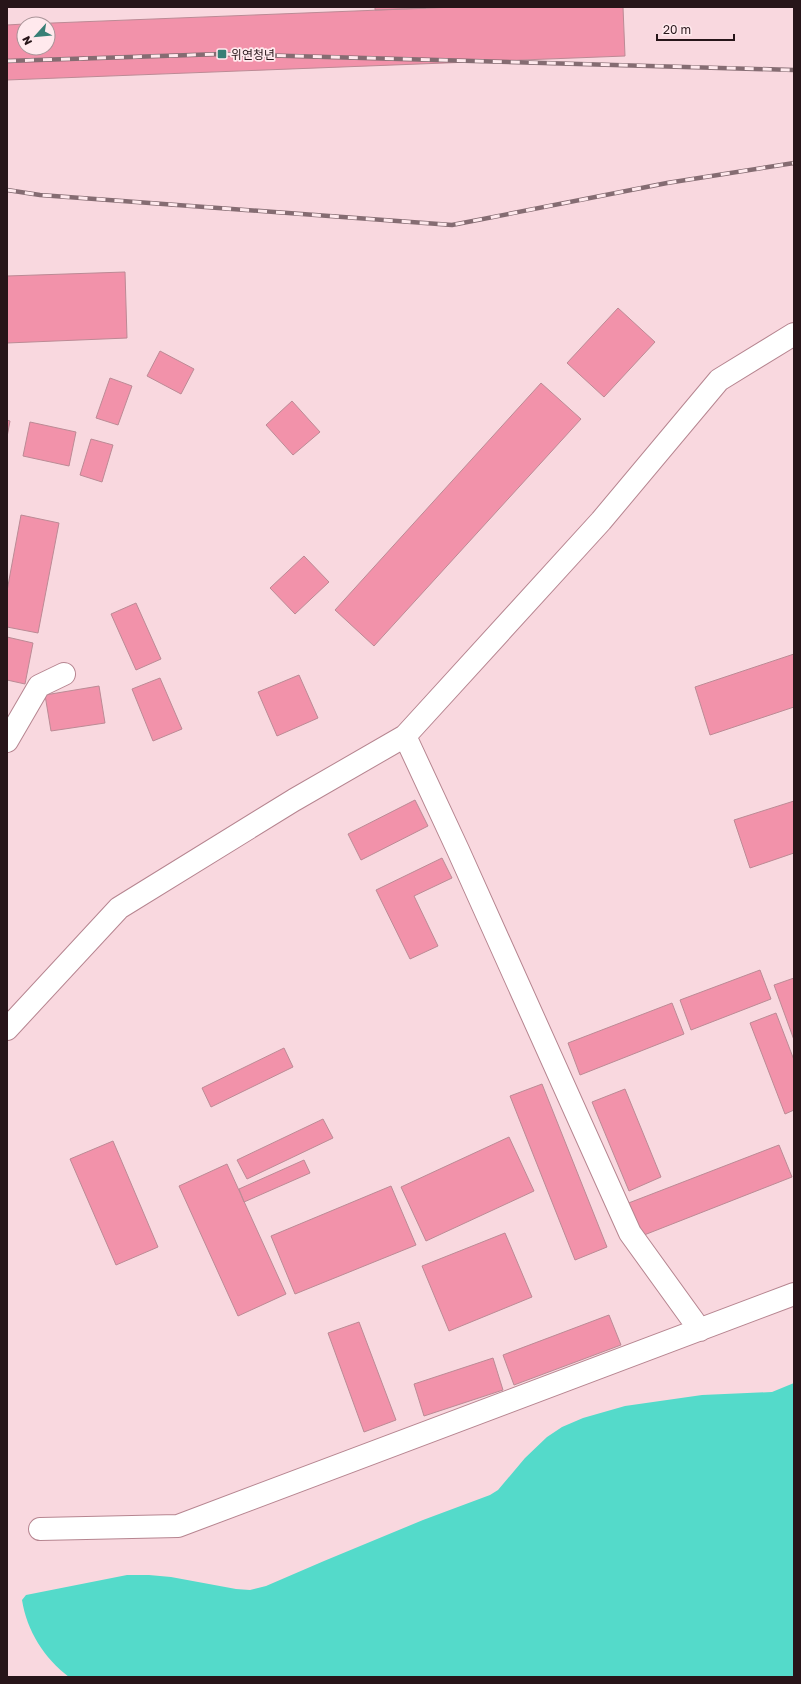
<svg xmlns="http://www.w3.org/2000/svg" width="801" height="1684" font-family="'Golos Text','Noto Sans KR',sans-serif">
  <rect width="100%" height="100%" fill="#f9d8df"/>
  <path fill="#54daca" d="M794 1383V1677H69C44 1658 27 1631 22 1600L26 1595 127 1575H149L171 1577 236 1589 250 1590 266 1586 324 1561 423 1520 490 1495 498 1490 525 1458 547 1437 562 1427 583 1418 625 1406 702 1395 772 1392Z"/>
  <path fill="#f292aa" stroke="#bc8a95" d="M375 7H426V8L375 10Z
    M456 7H623L625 56 7 80V25L24 24V48H48V24H27Z
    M125 272 127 338 7 343V276Z
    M618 308 655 342 604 397 567 363Z
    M160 351 194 369 181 394 147 376Z
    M110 378 132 386 118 425 96 418Z
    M541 383 581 419 374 646 335 610Z
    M292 401 320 432 293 455 266 425Z
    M7 420 10 421 7 437Z
    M30 422 76 432 69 466 23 456Z
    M91 439 113 445 102 482 80 475Z
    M21 515 59 523 38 633 7 627V591Z
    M304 556 329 582 295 614 270 588Z
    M136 603 161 659 136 670 111 614Z
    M7 637 33 643 25 684 7 680Z
    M794 654V707L710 735 695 687Z
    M299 675 318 718 277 736 258 692Z
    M160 678 182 729 153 741 132 689Z
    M99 686 105 723 51 731 45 695Z
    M415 800 428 826 361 860 348 834Z
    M794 801V853L750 868 734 820Z
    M442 858 452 878 414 896 438 946 410 959 376 890Z
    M760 970 771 999 691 1030 680 1000Z
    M794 978V1040L774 985Z
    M672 1003 684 1034 580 1075 568 1043Z
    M776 1013 794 1060V1110L785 1114 750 1023Z
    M284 1048 293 1067 211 1107 202 1088Z
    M542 1084 607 1247 575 1260 510 1096Z
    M625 1089 661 1177 629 1191 592 1102Z
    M323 1119 333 1138 247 1179 237 1160Z
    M509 1137 534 1191 426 1241 401 1187Z
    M113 1141 158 1247 116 1265 70 1159Z
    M779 1145 792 1177 639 1237 626 1204Z
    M304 1160 310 1173 244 1202 239 1189Z
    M227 1164 286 1294 238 1316 179 1186Z
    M391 1186 416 1245 295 1294 271 1236Z
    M505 1233 532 1297 449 1331 422 1266Z
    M609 1315 621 1345 514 1385 503 1355Z
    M359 1322 396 1420 364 1432 328 1333Z
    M493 1358 503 1390 424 1416 414 1384Z"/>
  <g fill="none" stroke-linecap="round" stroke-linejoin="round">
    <g stroke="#b68590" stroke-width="24">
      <path id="minor" d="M405 736 458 850 630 1233 700 1330
        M7 741 39 686 64 674
        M7 1029 119 908 294 800 405 736 601 521 719 380 794 334
        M40 1529 178 1526 794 1294"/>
    </g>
    <use href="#minor" stroke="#fff" stroke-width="22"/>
    <g stroke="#856c72" stroke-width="4.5">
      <path id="rail" d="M7 61 222 54 794 70
        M7 190 40 195 452 225 667 183 794 163"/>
    </g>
    <use href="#rail" stroke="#ffe9ed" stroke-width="3" stroke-dasharray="9" stroke-linecap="butt"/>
  </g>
  <rect fill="#387f76" stroke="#ffe9ed" stroke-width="1.5" x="217" y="49" width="10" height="10" rx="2"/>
  <g text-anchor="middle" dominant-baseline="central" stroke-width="3.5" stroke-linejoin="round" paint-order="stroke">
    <g font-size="12" fill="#271519" stroke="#ffe9ed" text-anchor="start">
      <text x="231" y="54">위연청년</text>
    </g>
  </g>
  <rect width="801" height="1684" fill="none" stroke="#271519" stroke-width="16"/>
  <g transform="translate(36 36) rotate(243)"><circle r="19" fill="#ffe9ed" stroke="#a99498"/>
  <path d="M0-3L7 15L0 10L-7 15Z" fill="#387f76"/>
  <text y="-6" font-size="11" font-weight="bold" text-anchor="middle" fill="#271519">N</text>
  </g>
  <path d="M657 34v6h77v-6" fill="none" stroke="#271519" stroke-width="2"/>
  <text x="663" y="34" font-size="12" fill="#271519" stroke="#ffe9ed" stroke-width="3" paint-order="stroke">20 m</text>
</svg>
